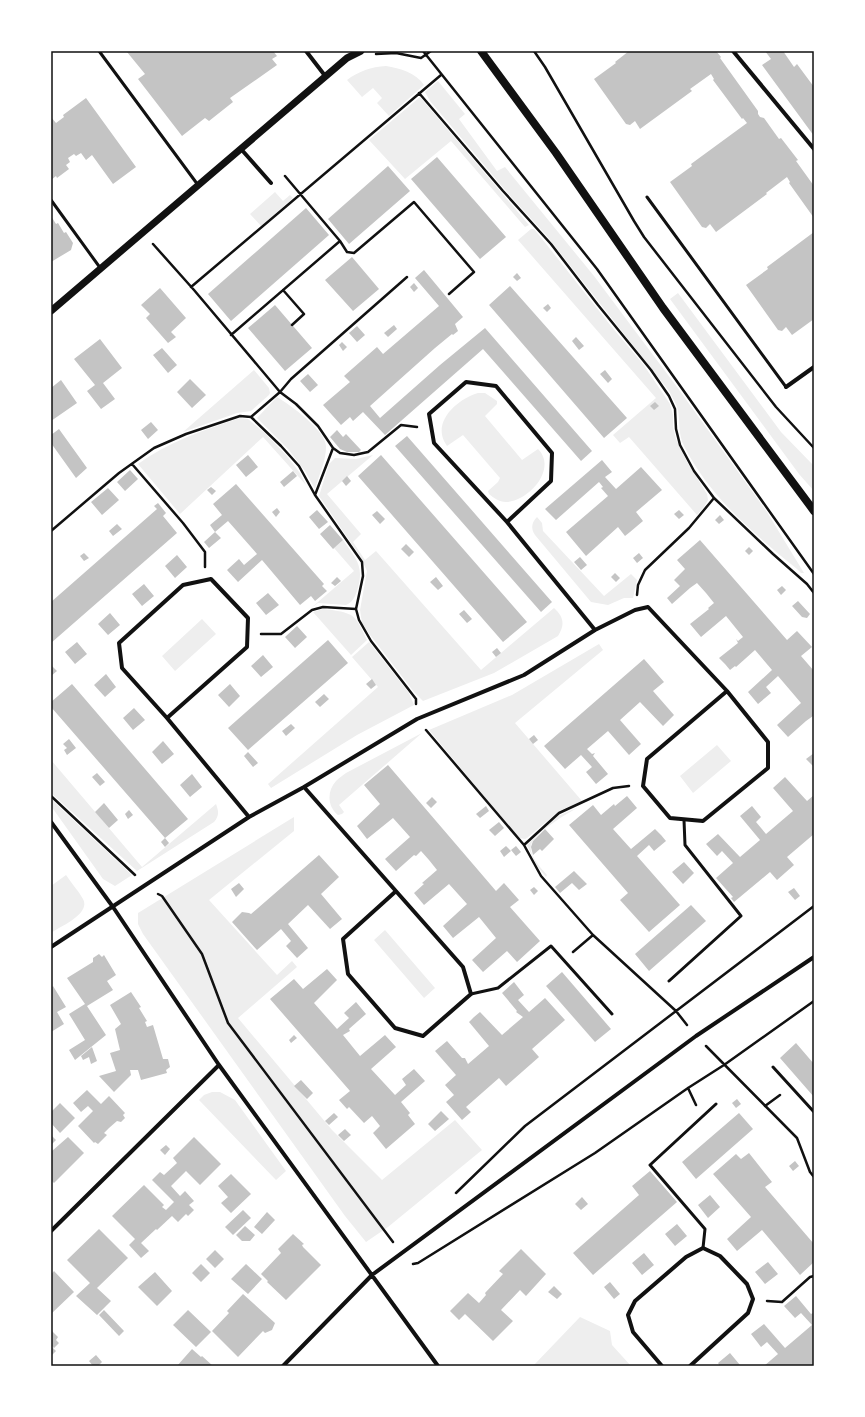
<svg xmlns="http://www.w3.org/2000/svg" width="865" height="1417" font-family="'Playfair Display',serif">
  <rect width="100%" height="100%" fill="#fff"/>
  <path fill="#eee" d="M386 66C400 68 416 73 424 85L389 116 377 103 382 98 373 88 362 97 347 80C359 71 371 67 386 66Z
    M438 81 465 114 459 119 497 171 505 167 594 276 677 387 767 512 804 573H801L797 569C754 534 709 496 684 446 678 434 680 422 678 410 676 403 672 397 669 391L546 235 512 198 430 101 425 92Z
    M420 97 529 225 525 227 451 141 405 179 369 140Z
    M275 192 283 201 290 195 293 198 261 226 250 214Z
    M531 229H534L539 235 611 326 643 364 670 404 673 415V427L676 439 687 462 707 494 708 500 704 507 697 515 629 437 620 443 613 435 656 398 518 240Z
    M678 293 781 432 814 466V491L799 474 670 299Z
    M254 370 269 388 270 393 269 395 251 411 237 413 183 432Z
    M478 393H485L497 401V404L485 416 522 460 538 449C558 469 528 502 506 502 499 502 494 498 489 494L488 491 498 482 500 478 463 435 447 446C430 423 457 399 478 393Z
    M277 397C290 405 327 431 326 447 326 461 319 475 315 489L305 471 288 449 257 418Z
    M240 418 248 419 266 434 286 455 300 473 306 485 263 437 180 514 138 464C168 442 204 430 240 418Z
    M373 455 327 494 361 534 353 542 365 560 376 551 481 670 554 608C564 617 565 625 558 636L494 673 423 701 414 692 370 635 362 623 360 610 367 571 360 556 319 496 329 464 335 458 356 459Z
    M537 517 542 523 543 531 604 596 631 574 637 580 633 598H624L608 605 591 602 535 535C531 529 531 523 537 517Z
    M343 540C356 559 365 566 357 591 355 597 352 603 346 605L318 603 311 608 354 571 334 548Z
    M323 609C332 610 343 611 351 615 359 620 363 633 367 640L351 655 313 612Z
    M202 619 216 634 175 671 162 656Z
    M369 642 409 693 414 705 357 735 271 788 268 784 378 687 352 657Z
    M599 644 603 650 515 723 582 801 559 811 527 838 525 839 519 838 429 730 512 695Z
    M422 733 339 805 344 812 342 814 338 815C327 806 327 791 336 781 339 778 343 775 346 773Z
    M717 745 731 761 693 793 680 776Z
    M51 760 142 867 216 804C219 812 219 816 214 822L137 871 51 793Z
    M51 799 132 875 115 886 103 879 51 806Z
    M579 807C568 813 533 833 531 846 529 856 541 868 547 875L546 877 537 866 527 845 558 816Z
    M294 817V831L209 900 277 975 292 961 297 967 238 1018 332 1130 382 1180 455 1120 482 1150 388 1227 366 1242 345 1216 143 934 138 924V913Z
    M66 875C71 883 78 890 83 899 91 914 61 926 51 933V886Z
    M385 930 435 988 424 998 374 940Z
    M212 1092H220L235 1100 286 1171 276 1180 199 1100 204 1095Z
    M580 1317 610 1331 612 1345 631 1366H533Z"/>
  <path fill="#c4c4c4" d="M129 51H273L277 56 272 59 277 65 230 98 233 102 209 121 205 118 182 136 138 79 145 74 127 52Z
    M629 51H716L721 57 720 58 758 111V114L760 117 764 118 779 139 781 138 798 160 796 161 814 186V218L789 183 790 182 787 177 766 193 767 194 716 232 710 224 706 228 702 227 670 182 692 166 691 164 747 123 743 118 742 119 713 80 714 79 711 74 690 89 692 91 640 129 635 121 630 125 626 124 594 79 616 63 615 62Z
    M765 51H783L794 67 797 64 814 87V136L762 65 771 59Z
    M86 98 136 167 113 184 92 155 86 160 81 153 76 156 74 154 68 158 70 162 66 165 69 169 57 178 56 176 51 180V117L56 123 64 117 63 115Z
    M437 157 506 237 480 259 411 179Z
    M388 166 410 191 349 244 328 219Z
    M306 208 329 235 231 321 208 294Z
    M51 216 56 224 58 223 64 233 66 232 73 243 71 250 51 262Z
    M814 232V319L792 335 786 327 782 331 778 330 746 285 768 269 767 267Z
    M352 257 379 289 353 311 325 280Z
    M424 270 463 317 455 324 458 331 453 335 452 334 435 348 370 406 380 418 440 365 485 328 592 451 581 461 483 349 385 435 363 412 353 421 350 417 341 425 323 405 350 382 344 376 377 347 383 354 439 306 415 278Z
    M517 273 521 278 517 281 513 277Z
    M414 283 418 288 414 292 410 287Z
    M510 286 627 418 604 438 489 305Z
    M160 288 186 318 171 332 176 337 168 343 146 318 150 314 141 305Z
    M548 304 551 308 547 312 543 308Z
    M275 305 312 348 285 371 248 328Z
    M394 325 397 329 388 337 384 333Z
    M357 326 365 335 357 342 349 333Z
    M576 337 584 346 579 350 572 341Z
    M100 339 122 368 103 383 115 399 101 409 87 391 95 385 74 359Z
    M342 342 347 347 343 351 339 345Z
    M162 348 177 365 168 373 153 355Z
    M605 370 612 379 608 383 600 374Z
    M308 374 318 385 310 392 300 381Z
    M190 379 206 395 192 408 177 392Z
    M61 380 77 403 51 421V388Z
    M655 402 659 406 654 410 650 406Z
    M151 422 158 430 148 439 141 430Z
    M59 429 87 468 76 478 51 443V435Z
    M337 430 343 437 346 434 361 450 359 452H347L340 449 330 437Z
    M407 436 552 602 541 612 395 446Z
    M248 455 258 467 246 477 236 465Z
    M381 455 527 622 503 642 358 476Z
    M602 460 612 472 605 477 616 489 641 467 662 490 636 512 643 521 630 532 625 536 618 527 586 556 566 532 608 496 601 488 603 487 599 482 556 520 545 509Z
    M130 470 138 479 125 491 117 482Z
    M293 471 297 476 284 487 280 482Z
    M347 476 351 481 346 486 342 481Z
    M236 484 324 584 322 586 327 591 315 601 311 596 300 605 262 560 238 582 227 570 239 559 244 565 257 554 228 521 215 532 210 525 222 515 213 504Z
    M211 487 216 491 212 495 207 490Z
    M108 488 119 500 102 515 91 502Z
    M158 503 166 513 163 516 177 533 51 643V602L157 509 154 506Z
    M277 508 280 512 276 517 272 512Z
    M317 510 328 522 319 529 309 517Z
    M679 510 684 515 679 519 674 514Z
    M377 511 385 519 380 524 372 515Z
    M720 515 724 520 719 524 715 520Z
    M117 524 122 529 113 536 109 531Z
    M330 525 343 540 333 549 320 534Z
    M215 532 221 538 209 548 204 542Z
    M700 540 787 640 797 631 812 647 801 656 814 671V718L813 716 806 721 788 737 777 725 801 703 778 676 766 687 771 693 758 704 748 692 772 670 755 650 736 667 735 666 730 670 725 664 719 658 738 643 736 639 738 641 743 637 726 616 701 637 690 624 709 609 708 608 714 603 706 593 697 583 690 588 672 604 667 598 680 586 674 580 685 569 677 560Z
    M406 544 414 552 409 557 401 549Z
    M749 547 753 551 749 555 745 551Z
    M84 553 89 558 84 561 80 556Z
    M639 553 643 558 637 563 633 558Z
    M177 555 187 567 175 578 165 566Z
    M580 557 587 565 581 570 574 562Z
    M615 573 620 578 616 582 611 577Z
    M337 577 341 581 335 586 331 583Z
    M436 577 443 586 438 590 430 582Z
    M144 584 154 596 142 606 132 594Z
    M782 586 786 590 781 595 777 590Z
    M268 593 279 605 266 615 256 603Z
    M798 601 810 614 807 618 802 617 792 606Z
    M464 610 472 619 467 623 459 614Z
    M110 613 120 625 108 635 98 624Z
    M297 626 307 637 295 648 285 637Z
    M328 640 348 663 248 750 228 728Z
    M77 642 87 654 75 664 65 652Z
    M497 648 501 653 496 657 492 652Z
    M263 655 273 667 261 677 251 666Z
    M644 659 664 682 653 691 674 715 663 726 640 702 620 720 641 744 629 755 608 731 587 749 592 754 595 753 593 756 608 774 596 784 586 772 592 767 581 755 565 769 544 746Z
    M51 665 57 671 51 676Z
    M106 674 116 687 105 697 94 685Z
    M372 679 376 685 371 689 366 684Z
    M72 684 188 819 165 838 51 707V702Z
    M230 684 240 696 229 707 218 695Z
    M324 694 329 699 320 707 315 702Z
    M134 708 145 720 133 730 123 718Z
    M291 724 295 728 286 736 282 731Z
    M534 735 538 740 533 744 529 739Z
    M69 739 76 748 67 755 64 750 67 748 63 744Z
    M163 741 174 754 162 764 152 752Z
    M248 752 258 763 253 767 244 756Z
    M814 753V767L806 759Z
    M388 765 496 891 504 883 519 900 510 907 540 941 517 962 507 951 483 972 472 960 496 938 479 917 453 938 443 926 467 904 449 884 424 905 414 893 424 884 422 883 437 870 429 860 421 851 416 856 414 855 396 871 385 859 410 837 393 818 367 839 357 826 380 804 364 785Z
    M97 773 105 782 100 786 92 777Z
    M192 774 202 787 190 797 180 785Z
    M785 777 807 801 814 795V834L787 857 794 865 777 880 770 872 734 902 731 898 733 897 716 878 733 863 722 851 717 856 706 844 718 834 740 857 760 840 740 816 752 806 761 817 756 822 766 834 793 811 773 788Z
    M627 796 637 808 613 829 631 849 655 829 661 835 666 841 654 851 649 845 637 856 680 905 649 932 620 900 628 893 569 825 593 805 601 815 614 804 615 806Z
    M432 797 437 802 431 808 426 803Z
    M104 803 118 820 109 828 95 812Z
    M486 806 489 811 480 818 476 814Z
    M129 810 133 815 128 819 125 814Z
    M499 822 504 828 495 836 489 830Z
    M545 829 554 839 542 851 540 849 533 855 531 847 533 841Z
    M165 838 169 843 165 847 161 842Z
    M506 846 511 851 504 857 500 851Z
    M516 846 521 852 516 856 511 850Z
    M319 855 339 877 321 894 342 919 330 929 308 905 288 924 308 948 297 958 286 946 291 941 281 929 257 950 232 922 242 912 249 913 251 914Z
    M684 862 694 873 683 884 672 872Z
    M574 871 587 884 579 890 572 883 560 893 555 887Z
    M239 883 244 889 236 897 231 889Z
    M534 887 538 891 534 895 530 890Z
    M794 888 800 896 795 900 788 892Z
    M691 905 706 921 649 971 635 954Z
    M99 954 102 957 104 955 116 975 107 981 113 990 87 1006 106 1035 75 1060 69 1050 85 1040 69 1014 85 1004 67 978 93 962V958Z
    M327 969 337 980 314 1003 337 1029 349 1018 344 1013 356 1002 366 1014 349 1029 350 1031 343 1035 360 1056 385 1035 396 1047 371 1069 395 1095 406 1085 402 1079 414 1069 425 1081 401 1102 410 1113 408 1115 415 1124 386 1149 373 1133 380 1126 372 1116 364 1123 349 1107 347 1109 339 1100 350 1091 270 999 294 979 303 989Z
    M562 972 611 1029 595 1042 546 986Z
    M514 982 524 995 518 1000 529 1012 545 998 565 1020 532 1049 539 1057 506 1086 499 1078 466 1107 471 1112 462 1120 446 1102 454 1095 445 1085 456 1075 435 1051 447 1041 462 1058H465L468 1064 489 1046 469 1022 474 1017 480 1012 502 1035 523 1017 516 1012 517 1011 502 993Z
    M53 986 66 1007 57 1012 64 1024 51 1032V988Z
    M131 992 141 1007 139 1008 147 1021 145 1022 147 1027 153 1025 163 1059H168L170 1067 166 1070 167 1073 141 1080 138 1070H130L131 1075 114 1092 99 1076 116 1071 110 1053 120 1050 115 1029 121 1024 110 1005Z
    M294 1035 297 1038 291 1043 289 1040Z
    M796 1043 814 1064V1097L780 1058Z
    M92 1047 97 1061 91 1064 89 1057 83 1060 81 1056Z
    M301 1080 313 1093 307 1099 294 1086Z
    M87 1090 101 1104 109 1096 125 1113 123 1115 125 1118 121 1122 117 1121 109 1128 104 1133 107 1135 98 1144 95 1142 94 1143 78 1126 93 1111 88 1106 81 1112 73 1103Z
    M737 1099 741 1104 736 1108 732 1103Z
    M60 1103 75 1118 60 1133 51 1123V1112Z
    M441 1111 449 1119 435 1131 428 1124Z
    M334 1113 338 1117 329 1125 325 1121Z
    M739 1113 753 1129 696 1179 682 1162Z
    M345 1129 351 1135 344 1141 338 1135Z
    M51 1135 56 1140 51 1145Z
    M68 1137 84 1153 54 1183 51 1180V1150L52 1151Z
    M194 1137 221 1164 200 1185 186 1171 171 1186 180 1196 185 1191 194 1201 189 1205 194 1210 188 1216 186 1214 178 1222 172 1216 157 1230 156 1229 141 1243 149 1251 141 1258 129 1245 135 1239 112 1216 144 1185 164 1205 162 1207 166 1210 174 1202 152 1180 160 1172 164 1175 177 1163 173 1158Z
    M166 1145 170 1149 165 1155 160 1150Z
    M749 1153 772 1182 765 1187 814 1244V1262L800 1275 762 1230 737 1251 727 1239 751 1217 713 1174 736 1154 741 1159Z
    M795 1161 799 1166 793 1171 789 1166Z
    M650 1171 677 1202 593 1275 573 1253 639 1195 632 1186Z
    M231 1174 251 1194 231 1213 221 1203 228 1197 218 1186Z
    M710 1195 720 1207 708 1218 698 1205Z
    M582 1197 588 1204 581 1210 575 1204Z
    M243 1210 251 1218 233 1235 225 1227Z
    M267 1212 275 1220 262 1234 254 1227Z
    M677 1224 687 1236 675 1246 665 1234Z
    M245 1226 255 1235 250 1241H242L236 1235Z
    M99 1229 128 1258 97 1288 111 1301 97 1315 76 1296 90 1283 67 1260Z
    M293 1234 304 1244 302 1245 303 1247 321 1265 286 1300 267 1282 268 1281 261 1274 281 1253 278 1249Z
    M521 1249 546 1274 526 1296 520 1290 501 1310 513 1321 493 1341 465 1314 459 1320 450 1311 468 1293 479 1303 486 1295 485 1293 503 1274 499 1271Z
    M215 1250 224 1259 215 1268 206 1259Z
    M644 1253 654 1265 642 1275 632 1263Z
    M768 1262 778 1274 765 1284 755 1272Z
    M201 1264 210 1273 201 1282 192 1273Z
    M246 1264 262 1279 248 1294 231 1279Z
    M54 1271 74 1292 51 1314V1275Z
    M155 1272 172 1291 157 1306 138 1287Z
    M610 1282 620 1294 614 1299 604 1287Z
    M554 1286 562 1294 557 1299 548 1292Z
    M243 1294 275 1323 272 1330 265 1333 263 1331 238 1357 212 1331 229 1313 227 1311Z
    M796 1296 811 1314 813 1313 814 1314V1363L811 1366H764L778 1354 767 1342 761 1347 751 1334 764 1324 785 1348 812 1325 801 1313 795 1318 784 1306Z
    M104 1310 124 1331 119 1336 99 1315Z
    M188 1310 211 1332 196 1347 173 1325Z
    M51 1330 58 1337 56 1340 59 1343 54 1348 51 1345Z
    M51 1346 56 1351 51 1356Z
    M192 1349 201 1357 202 1356 213 1366H177Z
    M730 1353 740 1365 739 1366H720L718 1363Z
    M96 1355 102 1362 98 1366H93L89 1361Z"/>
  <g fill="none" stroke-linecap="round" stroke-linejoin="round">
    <path stroke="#111" stroke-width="2.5" d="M423 51 597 269 814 574
      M534 51 545 67 634 221 644 237 776 407 814 448
      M376 54 396 53 421 58 431 51
      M419 93 503 191 551 244 598 305 651 370 669 396 675 409 676 429 680 445 694 471 714 498 689 528 645 570 638 585 637 595
      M340 241 347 252 354 253 414 202 474 272 449 294
      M153 244 194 290 280 392 251 417 281 446 299 466 315 495 362 562 363 576 356 609 359 620 371 641 416 699V704
      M407 277 291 379 280 392 296 404 318 426 333 448 340 453 354 455 368 452 401 425 417 427
      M191 287 441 75
      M283 290 304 314 292 325
      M231 335 340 241 285 176
      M132 464 183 523 205 552V567
      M315 495 333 448
      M714 498 773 554 807 584 814 593
      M51 531 119 473 154 448 186 434 240 416 251 417
      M261 634H281L312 610 323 607 356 609
      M426 730 524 845 541 876 593 935 676 1011 687 1025
      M51 796 135 875
      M524 845 559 813 613 788 629 786
      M158 894 162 896 202 954 228 1023 393 1242
      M573 952 593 935
      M706 1046 797 1138 810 1172 814 1177
      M688 1088 696 1105
      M765 1106 780 1095
      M456 1193 525 1126 814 906
      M413 1264 418 1263 595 1153 688 1088 724 1065 814 1001
      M767 1301 782 1302 810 1277 814 1276"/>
    <path stroke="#111" stroke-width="3" d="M99 51 198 185
      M647 197 786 387
      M51 200 101 269
      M669 981 741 916 685 845 684 820
      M471 994 498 988 551 946 612 1014
      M773 1067 814 1112
      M703 1248 705 1229 650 1165 716 1104"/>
    <path stroke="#111" stroke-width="4" d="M306 51 326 77
      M733 51 814 149
      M241 149 271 183
      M786 387 814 367
      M507 522 551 481 552 453 496 386 466 382 429 414 434 443 507 522 595 630
      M167 718 247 647 248 618 211 579 183 585 119 643 122 668 167 718 249 817
      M304 787 463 967 471 994 423 1036 395 1028 348 974 343 939 395 892
      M51 822 113 907 219 1065 438 1366
      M51 947 249 817 304 787 417 719 524 675 595 630 635 610 648 607 727 691 647 759 643 786 670 818 703 821 768 768V742L727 691
      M51 1231 219 1065
      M283 1366 372 1275 696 1036 814 957
      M662 1366 633 1332 628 1315 635 1301 686 1257 703 1248 720 1256 747 1284 753 1299 748 1313 690 1366"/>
    <path stroke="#111" stroke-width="7" d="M51 311 347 58 361 51"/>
    <path stroke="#111" stroke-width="8" d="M481 51 556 153 663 308 814 511"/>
  </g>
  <rect width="865" height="1417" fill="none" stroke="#ffffff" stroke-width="104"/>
  <rect x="52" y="52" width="761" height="1313" fill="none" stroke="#111" stroke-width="1.5"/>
</svg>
